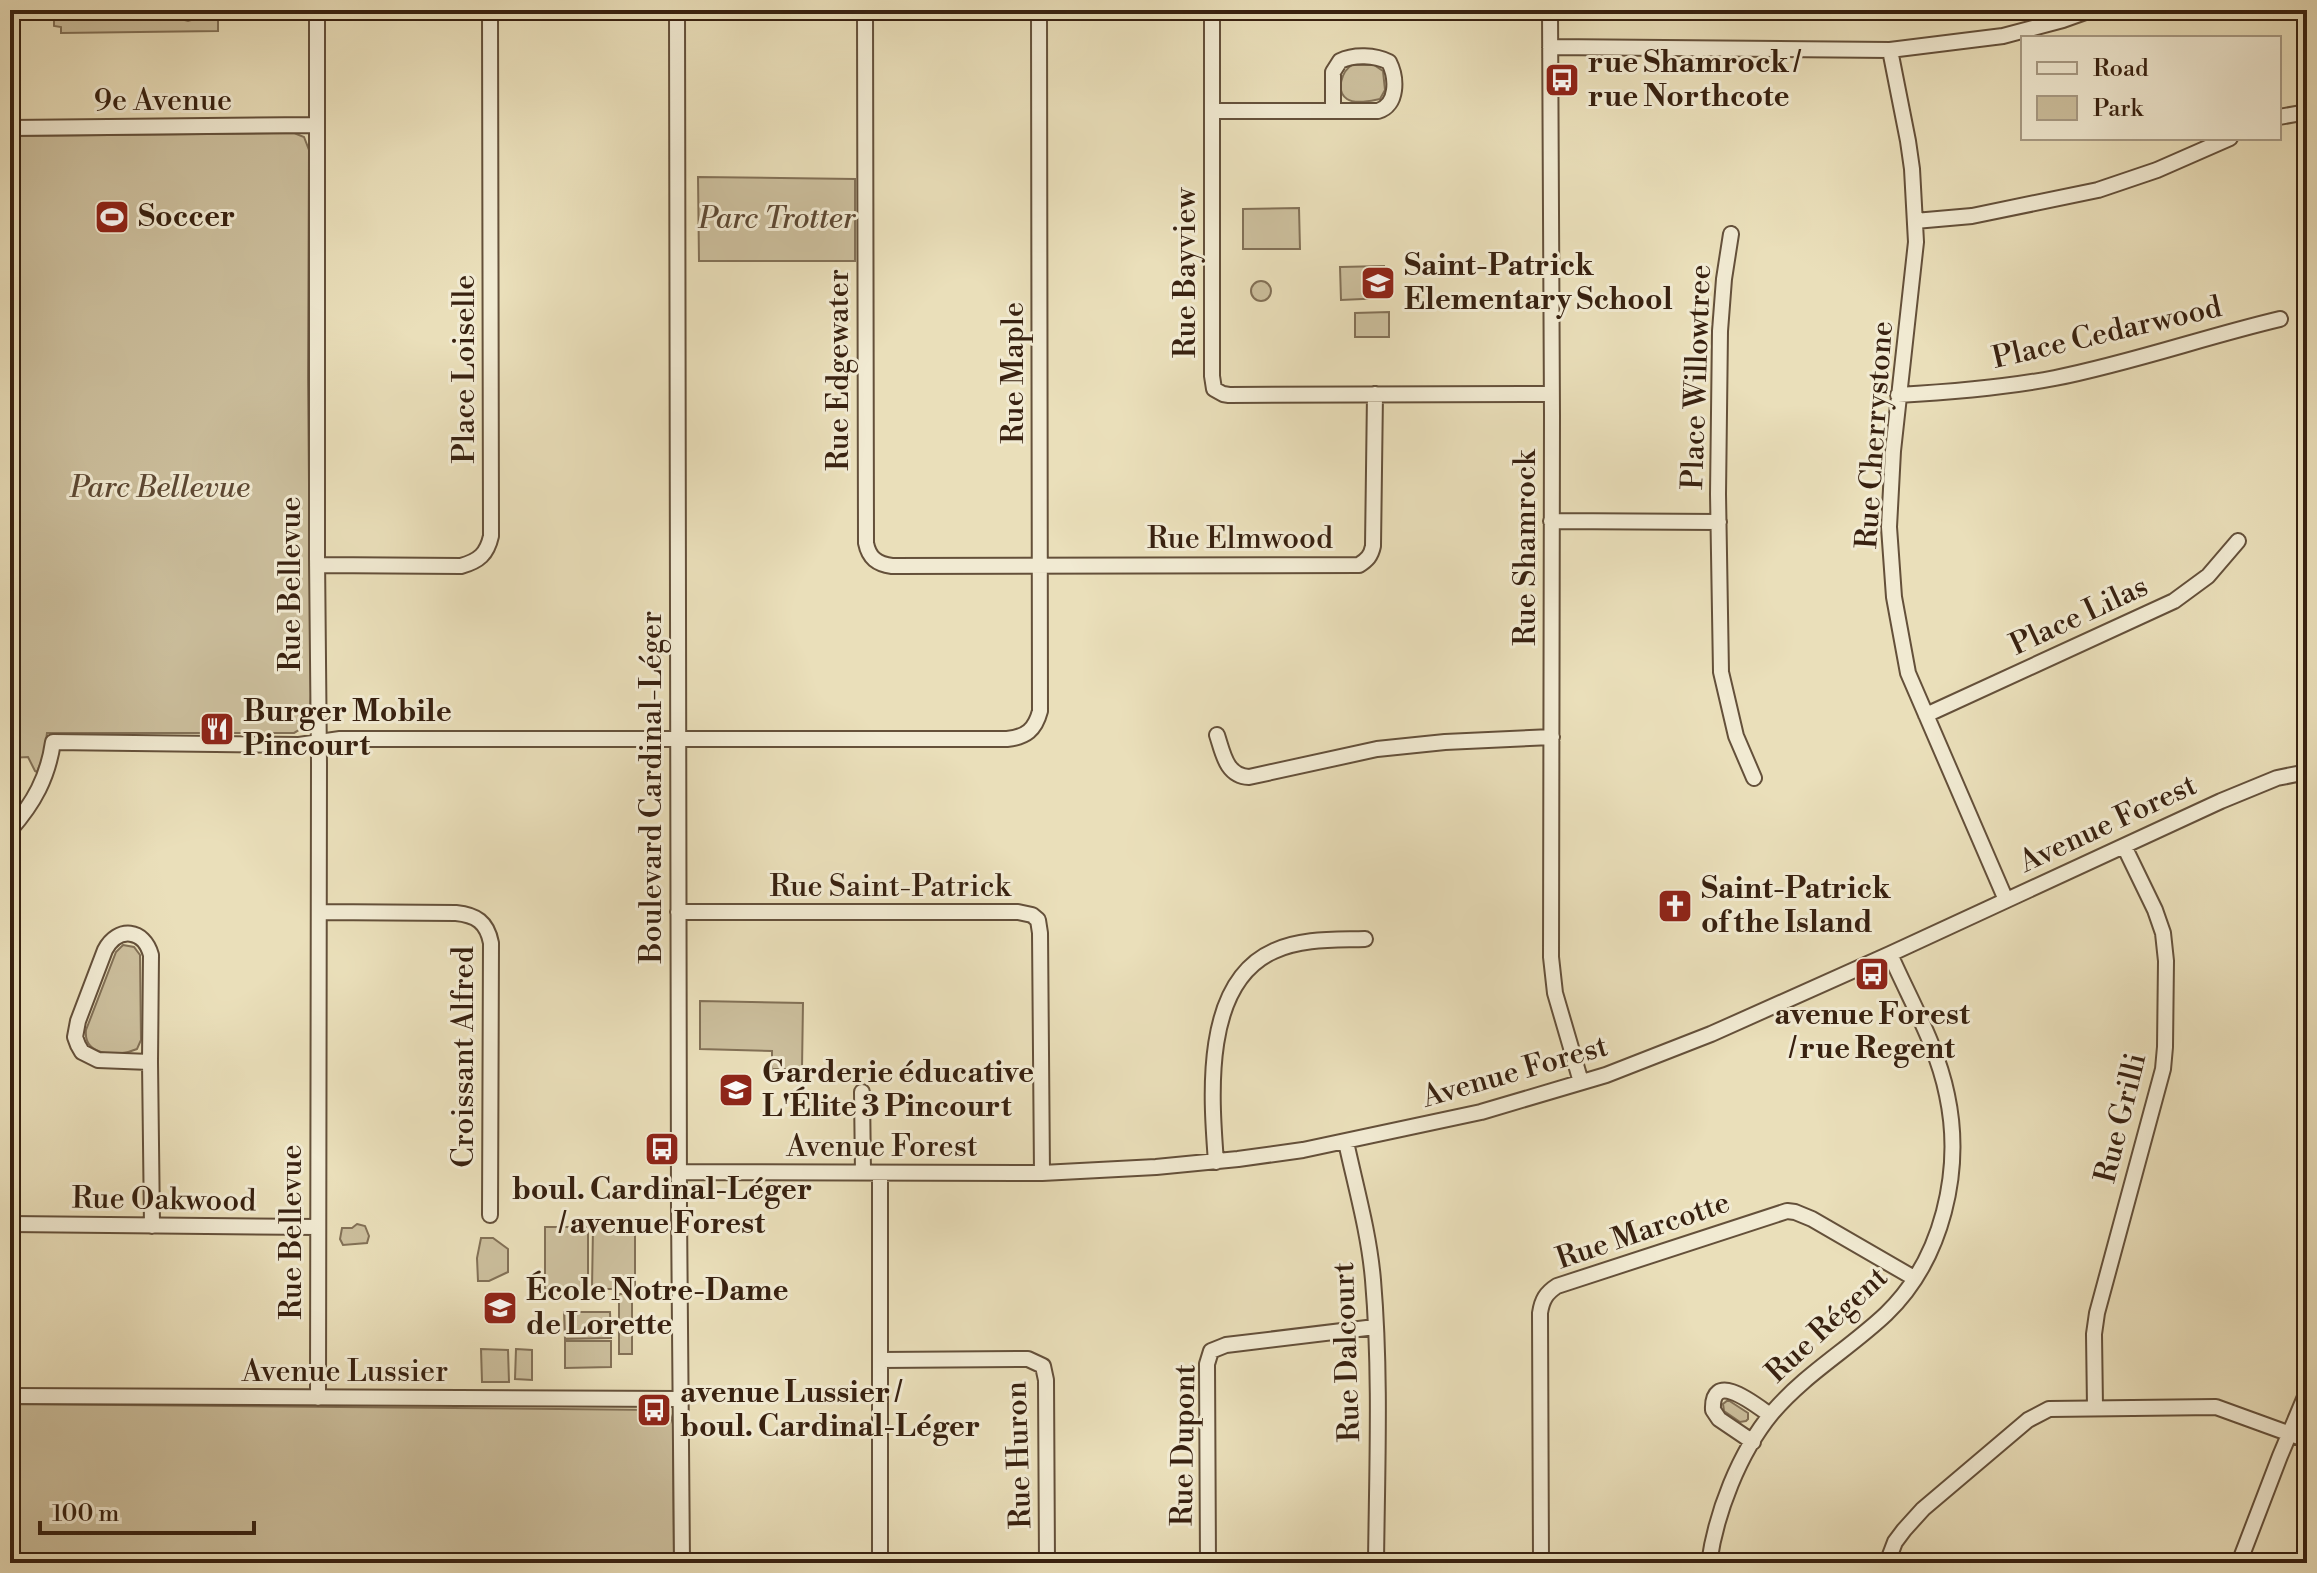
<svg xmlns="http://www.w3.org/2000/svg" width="2317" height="1573" font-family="'Libre Bodoni',serif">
  <rect width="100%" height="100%" fill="#eadfba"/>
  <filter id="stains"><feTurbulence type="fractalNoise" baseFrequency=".0025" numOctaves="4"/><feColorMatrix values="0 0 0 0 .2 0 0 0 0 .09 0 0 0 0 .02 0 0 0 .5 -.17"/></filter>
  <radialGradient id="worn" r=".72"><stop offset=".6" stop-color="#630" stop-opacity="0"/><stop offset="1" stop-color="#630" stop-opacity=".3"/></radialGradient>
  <path fill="#ccbf9d" stroke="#827056" stroke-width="2" d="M54 10H168L173 17 188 21 198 18V10H218V31L61 33V27L54 26Z
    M1352 65H1374L1383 71 1385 90 1380 99C1372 101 1354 104 1347 99 1335 91 1342 71 1352 65Z
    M294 133 304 137 309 150 308 378 311 695C310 711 310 725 294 733H47L44 754 37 772 35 771 28 757 10 758V705L14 699 17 686 16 636 10 576V389L19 385 10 351V136Z
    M698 177 855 179V261H699Z
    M1299 208 1300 249H1243V209Z
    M1384 266 1385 298 1341 300 1340 267Z
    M1251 291a10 10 0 1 1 20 0a10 10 0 1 1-20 0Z
    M1389 312V337H1355V313Z
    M123 945 134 947 140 955 141 1040 137 1049C119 1057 83 1057 86 1030L116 952Z
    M700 1001 803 1003 802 1069H772V1051L700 1049Z
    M357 1224 365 1226 369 1236 367 1243 343 1245 340 1239 342 1228H352Z
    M545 1227H588V1289H545Z
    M593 1227H635V1289H592Z
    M481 1238H493L508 1249V1272L489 1281H478L477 1258Z
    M619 1294H632V1354H619Z
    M564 1312H610L611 1338 565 1339Z
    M565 1341H611V1367L565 1368Z
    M481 1349 508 1350 509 1382H482Z
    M516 1349 532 1350V1380L515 1379Z
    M1728 1400 1748 1413V1419L1746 1421 1740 1422 1724 1411 1723 1404Z
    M10 1404 659 1410 670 1414 673 1424 674 1563H10Z"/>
  <path fill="#ad9e80" stroke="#7e6c53" stroke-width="2" d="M10 576C13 603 25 685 10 705Z"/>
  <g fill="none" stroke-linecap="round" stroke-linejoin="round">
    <g stroke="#64503a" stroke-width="18">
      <path id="minor" d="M317 10V557L319 763 318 1398
        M677 10 679 1210 682 1563
        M865 10 866 543C869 558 877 564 892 566L1359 565C1367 560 1371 556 1373 546L1375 394
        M1212 10V376L1214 389 1223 394 1229 395 1551 394
        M1550 10 1552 415 1551 957 1555 993 1581 1082
        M1550 47 1890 50 2003 36 2063 20 2091 10
        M1890 50 1908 141 1912 169 1916 242 1893 451 1889 527 1894 597 1908 673 2006 900
        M1212 111H1378C1398 105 1397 78 1389 62 1375 55 1354 54 1340 61L1333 72V110
        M2279 117 2307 112
        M10 128 316 125
        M1915 221 1972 216 2098 190 2157 170 2230 138
        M1731 234 1724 279 1720 331 1718 494 1721 672 1736 736 1754 778
        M1898 395C1951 392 2003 388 2055 378 2131 363 2204 337 2280 319
        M1551 521 1719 522
        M317 565 461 566C479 561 487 554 491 536L490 10
        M1926 715 2174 601 2208 576 2238 541
        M1217 735C1223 753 1226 776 1249 777L1377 749 1445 742 1552 737
        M10 830C34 803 48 777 53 742L299 745 340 739H1007C1026 737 1035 730 1040 711L1039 10
        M319 912 456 913C476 915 487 922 491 943L490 1215
        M678 912H1018L1032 915 1038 920 1040 933 1042 1173
        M150 1062 98 1060 82 1052 78 1045 75 1037 78 1021 105 950C118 926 144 929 151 955L150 1062 152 1226
        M862 1092 863 1173
        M1346 1142C1356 1188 1369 1233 1373 1280 1381 1374 1377 1469 1376 1563
        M1216 1162C1211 1096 1202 983 1274 951 1302 938 1335 940 1365 939
        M679 1172 1042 1173 1156 1167 1238 1159 1303 1150 1481 1112 1606 1075 1711 1034 1890 954 2221 801 2277 778 2307 772
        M880 1173V1563
        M10 1224 318 1227
        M880 1360 1028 1359 1043 1366 1046 1380 1047 1563
        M10 1396 680 1399
        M2095 1407 2094 1334 2097 1313 2163 1069 2165 1047 2166 961 2163 933 2155 910 2124 846
        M1753 1442 1719 1419 1713 1410C1711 1368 1757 1406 1770 1415
        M1208 1563 1207 1364 1211 1351 1226 1345 1375 1327
        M1541 1563 1540 1313C1542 1300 1546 1293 1557 1286L1787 1211 1795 1212 1812 1219 1914 1278
        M1709 1563C1716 1513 1739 1453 1772 1413 1805 1374 1849 1349 1886 1314 1943 1259 1963 1170 1947 1095 1937 1045 1910 1000 1890 954
        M1887 1563 1895 1542 1904 1530 1923 1509 2028 1420 2049 1409 2216 1407 2307 1440
        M2239 1563 2280 1456 2307 1392"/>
    </g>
    <use href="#minor" stroke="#f1ead2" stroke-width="14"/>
  </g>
  <defs>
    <g id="bus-square" transform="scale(1.8)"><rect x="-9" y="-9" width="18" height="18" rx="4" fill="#8f2418" stroke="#f1ead2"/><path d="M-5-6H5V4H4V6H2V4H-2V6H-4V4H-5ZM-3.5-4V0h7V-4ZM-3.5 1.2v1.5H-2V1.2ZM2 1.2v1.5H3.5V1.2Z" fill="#fff"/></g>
    <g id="stadium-square" transform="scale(1.8)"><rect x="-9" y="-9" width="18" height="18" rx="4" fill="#8f2418" stroke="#f1ead2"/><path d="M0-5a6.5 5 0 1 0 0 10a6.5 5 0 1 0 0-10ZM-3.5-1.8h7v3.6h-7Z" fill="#fff"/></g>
    <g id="school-square" transform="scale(1.8)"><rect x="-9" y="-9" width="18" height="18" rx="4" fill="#8f2418" stroke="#f1ead2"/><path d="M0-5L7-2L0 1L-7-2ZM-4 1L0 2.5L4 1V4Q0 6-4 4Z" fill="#fff"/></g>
    <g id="restaurant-square" transform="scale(1.8)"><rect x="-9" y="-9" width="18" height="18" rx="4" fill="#8f2418" stroke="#f1ead2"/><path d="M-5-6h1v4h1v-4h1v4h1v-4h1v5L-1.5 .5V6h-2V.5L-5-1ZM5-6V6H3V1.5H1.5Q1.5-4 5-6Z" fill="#fff"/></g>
    <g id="church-square" transform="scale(1.8)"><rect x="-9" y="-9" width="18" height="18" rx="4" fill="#8f2418" stroke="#f1ead2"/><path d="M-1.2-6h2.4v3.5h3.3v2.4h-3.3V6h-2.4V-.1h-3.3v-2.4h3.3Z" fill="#fff"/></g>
  </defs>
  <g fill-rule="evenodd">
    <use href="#bus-square" x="1562" y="80"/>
    <use href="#stadium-square" x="112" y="217"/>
    <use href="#school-square" x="1378" y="283"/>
    <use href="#restaurant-square" x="217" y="729"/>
    <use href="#church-square" x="1675" y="906"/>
    <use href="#bus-square" x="1872" y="974"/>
    <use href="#school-square" x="736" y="1090"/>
    <use href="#bus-square" x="662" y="1149"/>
    <use href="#school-square" x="500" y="1308"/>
    <use href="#bus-square" x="654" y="1410"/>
  </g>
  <g text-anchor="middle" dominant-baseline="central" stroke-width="6" stroke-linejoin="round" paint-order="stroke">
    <g font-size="30" font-weight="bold" fill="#382110" stroke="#f1ead2" text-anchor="start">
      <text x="1588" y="63">rue Shamrock /<tspan x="1588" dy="34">rue Northcote</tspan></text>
      <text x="138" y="217">Soccer</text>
      <text x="1404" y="266">Saint-Patrick<tspan x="1404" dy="34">Elementary School</tspan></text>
      <text x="243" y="712">Burger Mobile<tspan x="243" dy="34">Pincourt</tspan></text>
      <text x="1701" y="889">Saint-Patrick<tspan x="1701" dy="34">of the Island</tspan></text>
      <text x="1872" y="1015" text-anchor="middle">avenue Forest<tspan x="1872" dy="34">/ rue Regent</tspan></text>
      <text x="762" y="1073">Garderie éducative<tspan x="762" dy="34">L'Élite 3 Pincourt</tspan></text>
      <text x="662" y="1190" text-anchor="middle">boul. Cardinal-Léger<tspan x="662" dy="34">/ avenue Forest</tspan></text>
      <text x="526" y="1291">École Notre-Dame<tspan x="526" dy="34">de Lorette</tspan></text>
      <text x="680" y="1393">avenue Lussier /<tspan x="680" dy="34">boul. Cardinal-Léger</tspan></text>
    </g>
    <g font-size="30" fill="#382110" stroke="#f1ead2">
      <text x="163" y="101">9e Avenue</text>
      <text transform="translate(1186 273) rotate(-90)">Rue Bayview</text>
      <text transform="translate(2107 333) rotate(-13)">Place Cedarwood</text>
      <text transform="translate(465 369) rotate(-90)">Place Loiselle</text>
      <text transform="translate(839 370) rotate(-90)">Rue Edgewater</text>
      <text transform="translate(1014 373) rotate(-90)">Rue Maple</text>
      <text transform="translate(1697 377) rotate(-88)">Place Willowtree</text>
      <text transform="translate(1875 435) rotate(-86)">Rue Cherrystone</text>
      <text x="1240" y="539">Rue Elmwood</text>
      <text transform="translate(1526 548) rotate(-90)">Rue Shamrock</text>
      <text transform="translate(291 584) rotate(-90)">Rue Bellevue</text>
      <text transform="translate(2079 616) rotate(-25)">Place Lilas</text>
      <text transform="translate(652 787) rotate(-90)">Boulevard Cardinal-Léger</text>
      <text transform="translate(2108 824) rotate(-25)">Avenue Forest</text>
      <text x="890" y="887">Rue Saint-Patrick</text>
      <text transform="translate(464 1057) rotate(-90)">Croissant Alfred</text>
      <text transform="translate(1515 1072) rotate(-16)">Avenue Forest</text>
      <text transform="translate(2121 1118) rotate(-76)">Rue Grilli</text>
      <text x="882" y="1147">Avenue Forest</text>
      <text transform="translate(164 1200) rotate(1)">Rue Oakwood</text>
      <text transform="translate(1643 1231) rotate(-19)">Rue Marcotte</text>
      <text transform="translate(292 1232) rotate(-90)">Rue Bellevue</text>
      <text transform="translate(1827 1325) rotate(-43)">Rue Régent</text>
      <text transform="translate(1347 1352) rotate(-92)">Rue Dalcourt</text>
      <text x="345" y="1372">Avenue Lussier</text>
      <text transform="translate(1184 1445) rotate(-89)">Rue Dupont</text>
      <text transform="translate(1019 1455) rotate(-92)">Rue Huron</text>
    </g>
    <g font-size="30" font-style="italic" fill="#5d4833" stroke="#f1ead2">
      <text x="777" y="219">Parc Trotter</text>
      <text x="160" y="488">Parc Bellevue</text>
    </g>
  </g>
  <rect width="2317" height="1573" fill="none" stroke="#eadfba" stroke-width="40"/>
  <rect x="12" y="12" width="2293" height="1549" fill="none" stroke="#382110" stroke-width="4"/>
  <rect x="20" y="20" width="2277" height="1533" fill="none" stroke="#382110" stroke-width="2"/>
  <rect x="2021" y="36" width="260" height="104" fill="#f1ead2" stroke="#a79a84" stroke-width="2"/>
  <rect x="2037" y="62" width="40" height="12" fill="#f1ead2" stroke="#a79a84" stroke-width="2"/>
  <text x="2093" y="76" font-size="24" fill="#382110">Road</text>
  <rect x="2037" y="96" width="40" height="24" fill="#ccbf9d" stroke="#a79a84" stroke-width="2"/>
  <text x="2093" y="116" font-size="24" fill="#382110">Park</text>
  <path d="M40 1521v12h214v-12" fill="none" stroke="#382110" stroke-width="4"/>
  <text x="52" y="1521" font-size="24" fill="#382110" stroke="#f1ead2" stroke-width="6" paint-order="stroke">100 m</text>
  <rect width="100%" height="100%" filter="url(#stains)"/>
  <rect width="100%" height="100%" fill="url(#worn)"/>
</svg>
